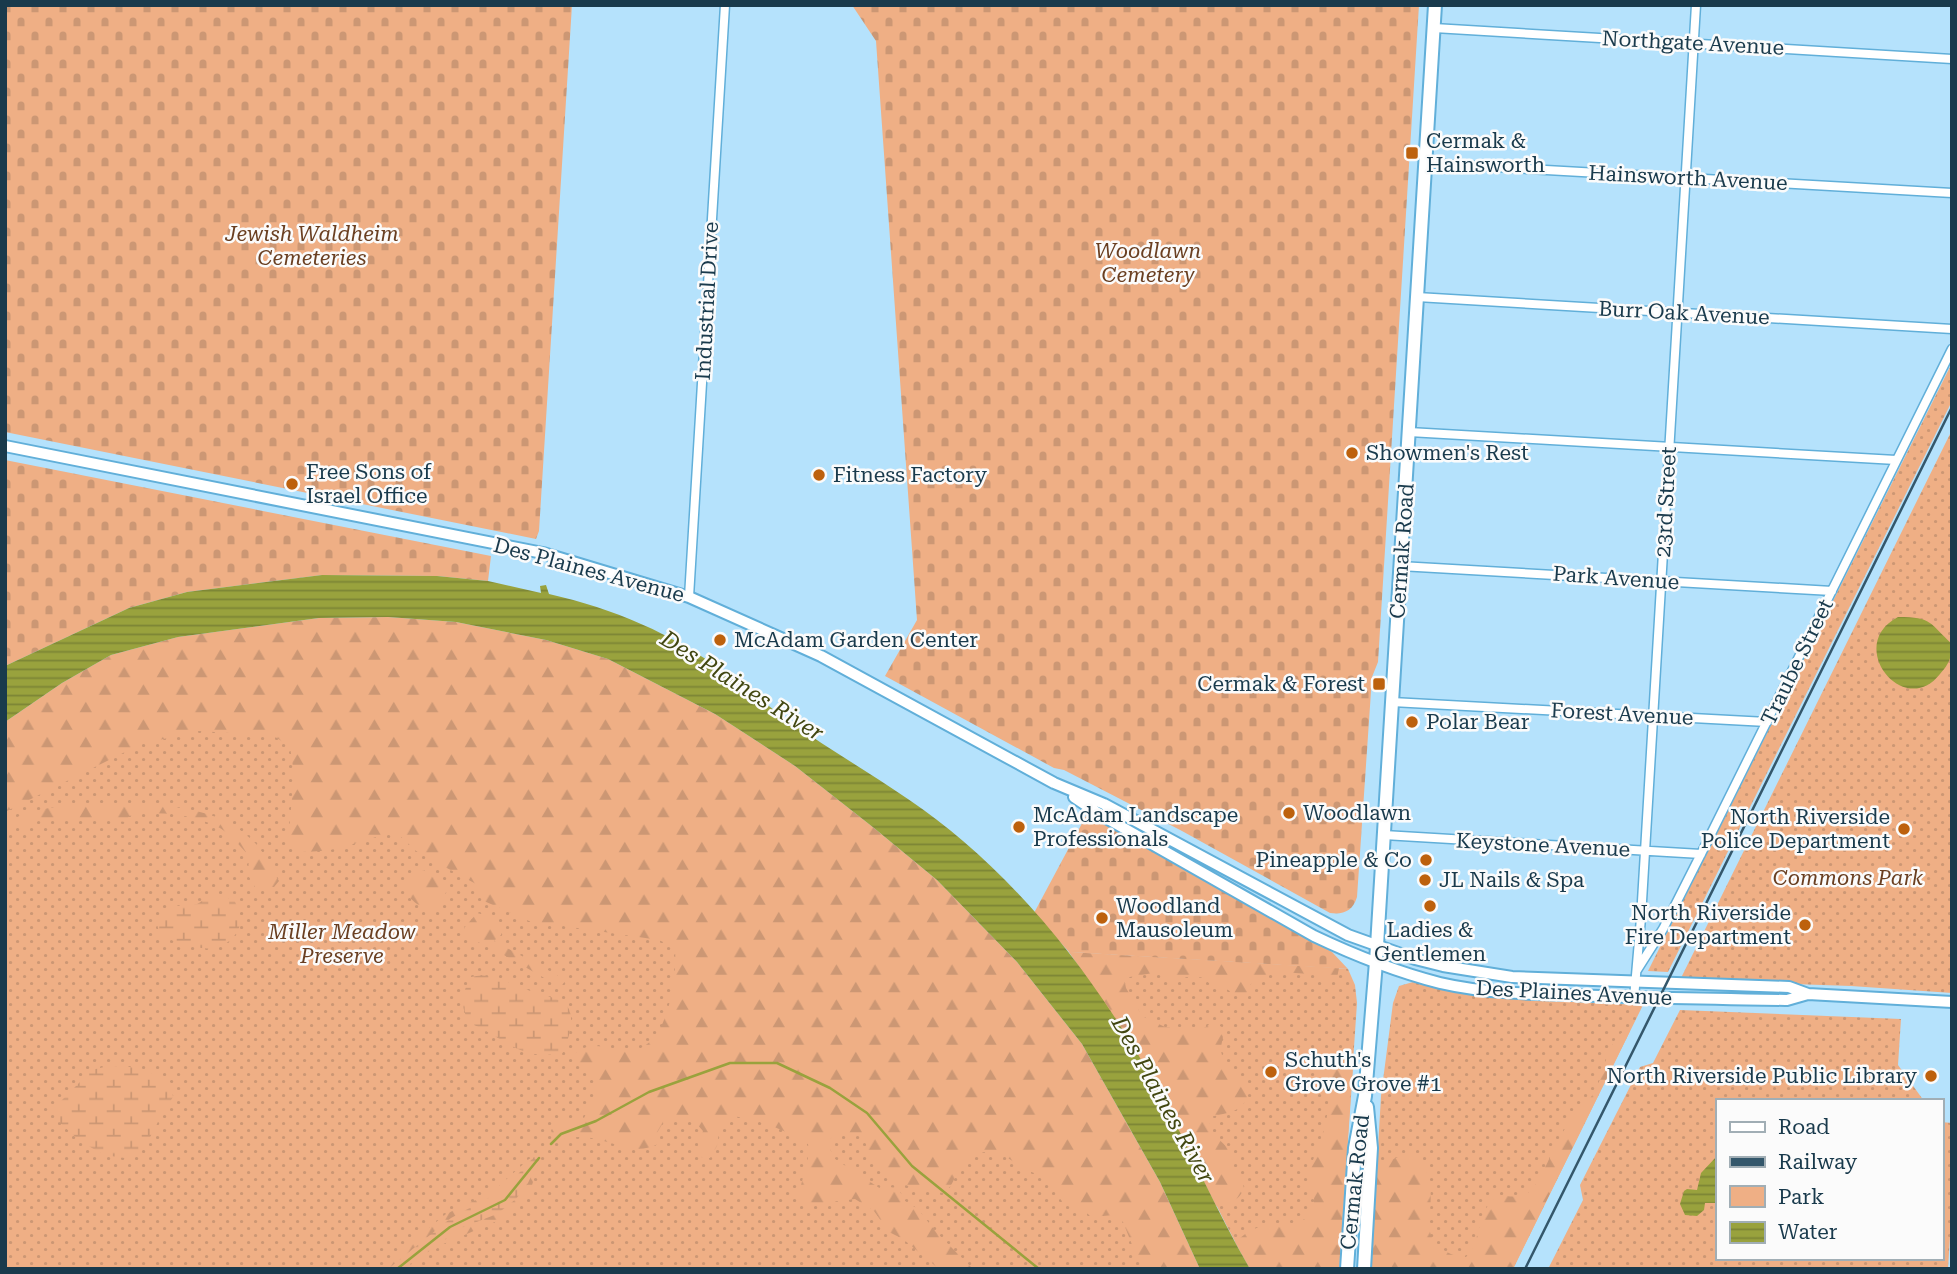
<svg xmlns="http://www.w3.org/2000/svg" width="1957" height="1274" font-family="'Roboto Serif',serif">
  <defs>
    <pattern id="green-dots" width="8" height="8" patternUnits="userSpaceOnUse" patternTransform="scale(1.75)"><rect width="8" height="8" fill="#efaf85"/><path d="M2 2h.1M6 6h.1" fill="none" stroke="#cc9774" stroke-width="1.8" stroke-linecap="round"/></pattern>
    <pattern id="forest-firs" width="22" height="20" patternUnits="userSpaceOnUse" patternTransform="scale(1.75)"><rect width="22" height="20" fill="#efaf85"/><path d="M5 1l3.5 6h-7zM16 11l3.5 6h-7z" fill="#cc9774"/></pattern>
    <pattern id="wetland-marsh" width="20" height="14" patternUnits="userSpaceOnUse" patternTransform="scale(1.75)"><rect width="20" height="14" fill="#efaf85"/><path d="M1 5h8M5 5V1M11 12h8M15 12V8" fill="none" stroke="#cc9774"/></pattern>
    <pattern id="cemetery-stones" width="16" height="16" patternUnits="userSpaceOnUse" patternTransform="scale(1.75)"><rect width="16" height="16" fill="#efaf85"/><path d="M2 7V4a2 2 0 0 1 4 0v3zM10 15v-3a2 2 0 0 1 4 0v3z" fill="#cc9774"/></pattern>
    <pattern id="water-rules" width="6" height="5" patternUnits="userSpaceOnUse" patternTransform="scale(1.75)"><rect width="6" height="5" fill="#99a23d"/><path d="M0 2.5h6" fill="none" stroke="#7c8535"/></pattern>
  </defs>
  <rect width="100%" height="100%" fill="#b5e2fc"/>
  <path fill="url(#green-dots)" d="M1952 363V401L1668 972 1648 971Z
    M1952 430V993L1851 986 1680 980Z
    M178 637 1194 1259 1200 1269H5V722Z
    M1069 952 1348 969 1355 985 1357 1003 1339 1269H1250C1217 1211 1191 1150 1159 1092 1132 1043 1101 998 1069 952Z
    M1413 982C1489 999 1565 1002 1643 1005L1513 1269H1371L1381 1096 1393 1003 1399 986Z
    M1680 1010 1901 1019 1898 1065 1924 1101H1717V1258H1941V1122L1952 1123V1204L1948 1269H1548L1583 1200 1580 1185 1640 1067 1653 1063Z"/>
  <path fill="url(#forest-firs)" d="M388 617 456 622 546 640 608 659 715 714 795 766 874 828 937 880 1017 962 1082 1044 1160 1182 1200 1269H1150L1137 1257 1123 1222 1114 1215 1091 1217 1084 1210C1059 1207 1062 1198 1048 1182 1043 1175 1032 1173 1025 1169 1009 1159 996 1147 976 1154 952 1161 960 1183 943 1193 924 1189 901 1187 885 1175 859 1156 877 1121 831 1138L830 1149 835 1159 884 1191 888 1187 898 1188 905 1201 918 1209 936 1232 973 1269H939L903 1239 889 1232 874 1211 855 1199 806 1205 799 1198C800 1179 811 1163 808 1144 784 1129 760 1120 732 1116L720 1124 717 1146 710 1158 700 1157 698 1145 703 1131 695 1122 664 1121 657 1133 656 1145C631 1157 605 1136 579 1137 569 1137 563 1142 553 1137L551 1130 561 1122 584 1118C604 1078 599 1089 574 1059L577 1050C582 1049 588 1046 593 1046 606 1045 618 1053 631 1051 669 1046 677 978 675 948L659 940 529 921 484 901 476 884 416 851 397 833C377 835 362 842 343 847 328 851 313 852 298 852L288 843 294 774 290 747 274 736 199 731 141 744 5 812V722L62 683 111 655 178 637 319 618Z
    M107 804C161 806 216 802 256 844 265 854 272 869 279 881L274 887H255L248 875 249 856C240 846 229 832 216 826 190 814 157 810 129 816L126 822C92 819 33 811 5 836V822C43 805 67 805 107 804Z
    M423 870 443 879 447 890 438 910C422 909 413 904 404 889L407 875Z
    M477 913 489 916 503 927 501 935 494 941 566 980 562 985 553 983 490 947 470 939 464 928Z
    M1069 952 1339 968 1337 978 1331 983 1324 982V975L1267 971 1266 978C1253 979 1247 985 1246 998L1235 995 1224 987H1213L1204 978 1194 976 1175 979 1153 973 1124 978 1126 988 1142 1016 1165 1027H1177L1197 1032 1212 1023 1222 1027C1225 1036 1221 1041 1221 1050 1222 1064 1238 1078 1248 1087 1249 1112 1229 1112 1211 1117L1209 1126 1210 1131 1229 1149 1234 1170 1240 1176 1244 1188C1239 1202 1229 1203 1216 1206L1160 1094 1116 1018Z
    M1626 1030 1630 1031 1513 1269H1375L1371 1261 1376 1173C1387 1159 1403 1152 1420 1156 1425 1166 1429 1176 1430 1187 1434 1212 1419 1237 1445 1251 1453 1255 1457 1257 1466 1257 1484 1238 1474 1213 1498 1195 1506 1196 1517 1198 1525 1195 1540 1187 1552 1149 1561 1135 1571 1117 1588 1106 1597 1087 1605 1070 1607 1040 1626 1030Z
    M1300 1050 1336 1052 1346 1069 1353 1068 1339 1269H1250L1235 1242 1249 1231 1269 1223C1288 1230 1316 1222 1314 1197 1313 1190 1308 1183 1307 1176 1315 1153 1339 1105 1323 1081 1317 1073 1308 1065 1300 1058Z
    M534 1157 539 1160 531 1189 511 1215 441 1245 411 1269H378L446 1214 491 1193 529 1159Z"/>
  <path fill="url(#wetland-marsh)" d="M222 896 234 900C240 911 244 924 235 935 216 960 184 944 160 936L157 924 167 907 197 904 209 897Z
    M482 975C498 977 513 984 528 990 538 995 555 996 564 1003 578 1014 568 1041 562 1054 549 1055 536 1056 523 1051 504 1044 489 1030 469 1023 460 1004 461 995 471 977Z
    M108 1066C136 1066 146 1069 171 1083L173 1097 162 1114 144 1149 125 1158 104 1155 80 1141 58 1121 55 1107 92 1070Z
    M534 1157 539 1160 527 1185 516 1199 497 1214 461 1228 405 1269H388L451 1218 503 1190Z"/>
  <path fill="url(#cemetery-stones)" d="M5 5H572L539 531 536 539 5 432Z
    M852 5H1419L1378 662 1372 677 1357 897C1353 911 1343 915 1330 913L1182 831 1064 770 1054 768 885 676 917 620 876 41Z
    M5 460 491 556 488 581 437 576 322 575 187 592 129 608 5 666Z
    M1087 814 1332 952 1348 969 1069 952 1034 913Z"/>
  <path fill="url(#water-rules)" d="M322 575 437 576 488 581 541 593 540 586 546 585 549 594C615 609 671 633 726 673 748 688 767 706 789 721 847 762 910 795 963 841 1045 911 1110 1001 1161 1095 1191 1152 1217 1212 1250 1269H1200L1160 1182 1082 1044 1017 962 937 880 874 828 795 766 715 714 608 659 546 640 456 622 388 617 319 618 178 637 111 655 62 683 5 722V666L129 608 187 592Z
    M1898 617C1933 617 1929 623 1952 644 1952 657 1949 664 1940 674 1904 720 1844 645 1898 617Z
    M1717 1156V1203H1705L1704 1210 1697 1216 1685 1215 1680 1204 1684 1191 1687 1189 1697 1190 1701 1173Z"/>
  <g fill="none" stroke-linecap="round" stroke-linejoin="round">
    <path stroke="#99a23d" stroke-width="2.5" d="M551 1144 561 1134 596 1121 649 1092 730 1063H777L830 1088 867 1113 912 1166 1039 1269
      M397 1269 450 1227 505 1200 539 1158"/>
    <g stroke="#61afd9" stroke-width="11">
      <path id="minor" d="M1434 28 1952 59
        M1425 163 1952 193
        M1417 297 1952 329
        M1409 432 1896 460
        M1400 566 1832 591
        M689 597 725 5
        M1392 702 1767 722
        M1384 835 1701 854
        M1637 970 1663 929 1701 854 1952 349
        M1634 998 1641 918 1696 5"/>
    </g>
    <g stroke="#61afd9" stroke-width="14">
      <path id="secondary" d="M5 446 543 553 689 597 821 656 1054 783 1104 804 1348 935 1415 959 1443 966 1512 977 1789 987 1808 994 1952 1002
        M1074 797 1099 814 1314 936C1354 955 1397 972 1440 983 1483 993 1528 994 1573 995 1644 998 1716 999 1787 1000L1808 994"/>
    </g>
    <g stroke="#61afd9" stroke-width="16">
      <path id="primary" d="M1347 1269 1355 1148 1365 1096 1376 962 1435 5
        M1364 1269 1371 1148 1367 1107"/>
    </g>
    <use href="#minor" stroke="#fff" stroke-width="8"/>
    <use href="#secondary" stroke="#fff" stroke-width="10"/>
    <use href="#primary" stroke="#fff" stroke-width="12"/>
    <path stroke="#34576b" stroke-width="2.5" d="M1525 1269 1952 407"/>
  </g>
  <g fill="#bd610d" stroke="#fbfbfb" stroke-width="2.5">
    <rect x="1405" y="146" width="14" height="14" rx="3.5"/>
    <circle cx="1352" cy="453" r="7"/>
    <circle cx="819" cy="475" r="7"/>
    <circle cx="292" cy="484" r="7"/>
    <circle cx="720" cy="640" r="7"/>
    <rect x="1372" y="677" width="14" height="14" rx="3.5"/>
    <circle cx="1412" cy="722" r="7"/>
    <circle cx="1289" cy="813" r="7"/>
    <circle cx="1019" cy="827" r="7"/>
    <circle cx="1904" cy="829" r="7"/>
    <circle cx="1426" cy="860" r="7"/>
    <circle cx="1425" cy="880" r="7"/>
    <circle cx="1430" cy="906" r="7"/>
    <circle cx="1102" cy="918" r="7"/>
    <circle cx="1805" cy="925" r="7"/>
    <circle cx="1271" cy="1072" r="7"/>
    <circle cx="1931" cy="1076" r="7"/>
  </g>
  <g text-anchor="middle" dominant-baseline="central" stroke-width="5" stroke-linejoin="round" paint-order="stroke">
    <g font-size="21" fill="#193a4c" stroke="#fbfbfb">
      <text transform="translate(1693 43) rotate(3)">Northgate Avenue</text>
      <text transform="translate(1688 178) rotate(3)">Hainsworth Avenue</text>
      <text transform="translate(707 301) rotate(-87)">Industrial Drive</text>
      <text transform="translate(1684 313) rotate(3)">Burr Oak Avenue</text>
      <text transform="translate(1666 502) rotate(-87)">23rd Street</text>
      <text transform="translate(1402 551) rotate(-86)">Cermak Road</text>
      <text transform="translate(589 570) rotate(15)">Des Plaines Avenue</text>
      <text transform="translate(1616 578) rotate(4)">Park Avenue</text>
      <text transform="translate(1797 662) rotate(-64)">Traube Street</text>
      <text transform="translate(1622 714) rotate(3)">Forest Avenue</text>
      <text transform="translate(1543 845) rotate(3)">Keystone Avenue</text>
      <text transform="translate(1574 993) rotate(3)">Des Plaines Avenue</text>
      <text transform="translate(1355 1182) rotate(-84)">Cermak Road</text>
    </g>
    <g font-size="21" fill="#193a4c" stroke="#fbfbfb" text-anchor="start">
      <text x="1426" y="141">Cermak &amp;<tspan x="1426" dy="24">Hainsworth</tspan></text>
      <text x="1366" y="453">Showmen's Rest</text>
      <text x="306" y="472">Free Sons of<tspan x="306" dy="24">Israel Office</tspan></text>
      <text x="833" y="475">Fitness Factory</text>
      <text x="734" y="640">McAdam Garden Center</text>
      <text x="1365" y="684" text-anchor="end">Cermak &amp; Forest</text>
      <text x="1426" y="722">Polar Bear</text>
      <text x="1303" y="813">Woodlawn</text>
      <text x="1033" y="815">McAdam Landscape<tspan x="1033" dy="24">Professionals</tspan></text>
      <text x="1890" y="817" text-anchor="end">North Riverside<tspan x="1890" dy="24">Police Department</tspan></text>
      <text x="1412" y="860" text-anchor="end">Pineapple &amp; Co</text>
      <text x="1439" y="880">JL Nails &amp; Spa</text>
      <text x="1116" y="906">Woodland<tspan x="1116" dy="24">Mausoleum</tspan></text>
      <text x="1791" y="913" text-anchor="end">North Riverside<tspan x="1791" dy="24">Fire Department</tspan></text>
      <text x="1430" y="930" text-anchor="middle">Ladies &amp;<tspan x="1430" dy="24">Gentlemen</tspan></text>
      <text x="1285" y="1060">Schuth's<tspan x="1285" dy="24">Grove Grove #1</tspan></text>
      <text x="1917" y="1076" text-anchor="end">North Riverside Public Library</text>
    </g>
    <g font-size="21" font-style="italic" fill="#6a3f21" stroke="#fbfbfb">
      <text x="312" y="234">Jewish Waldheim<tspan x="312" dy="24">Cemeteries</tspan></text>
      <text x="1148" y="251">Woodlawn<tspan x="1148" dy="24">Cemetery</tspan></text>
      <text x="1848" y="878">Commons Park</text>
      <text x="342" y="932">Miller Meadow<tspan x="342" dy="24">Preserve</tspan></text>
    </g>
    <g font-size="23" font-style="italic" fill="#424711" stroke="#fbfbfb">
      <text transform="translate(742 686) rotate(32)">Des Plaines River</text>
      <text transform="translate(1163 1100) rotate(61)">Des Plaines River</text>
    </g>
  </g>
  <rect width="1957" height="1274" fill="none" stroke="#193a4c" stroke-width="14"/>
  <rect x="1716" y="1099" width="228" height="161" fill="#fbfbfb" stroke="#a1aeb5" stroke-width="2"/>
  <rect x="1730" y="1122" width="35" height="10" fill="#ffffff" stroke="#a1aeb5" stroke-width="2"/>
  <text x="1778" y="1134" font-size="21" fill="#193a4c">Road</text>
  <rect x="1730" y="1157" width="35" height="10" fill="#34576b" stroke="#a1aeb5" stroke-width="2"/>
  <text x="1778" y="1169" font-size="21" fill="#193a4c">Railway</text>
  <rect x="1730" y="1186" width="35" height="21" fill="#efaf85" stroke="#a1aeb5" stroke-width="2"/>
  <text x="1778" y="1204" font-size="21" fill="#193a4c">Park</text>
  <rect x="1730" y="1222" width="35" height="21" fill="url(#water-rules)" stroke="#a1aeb5" stroke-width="2"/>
  <text x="1778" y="1239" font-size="21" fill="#193a4c">Water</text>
</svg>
